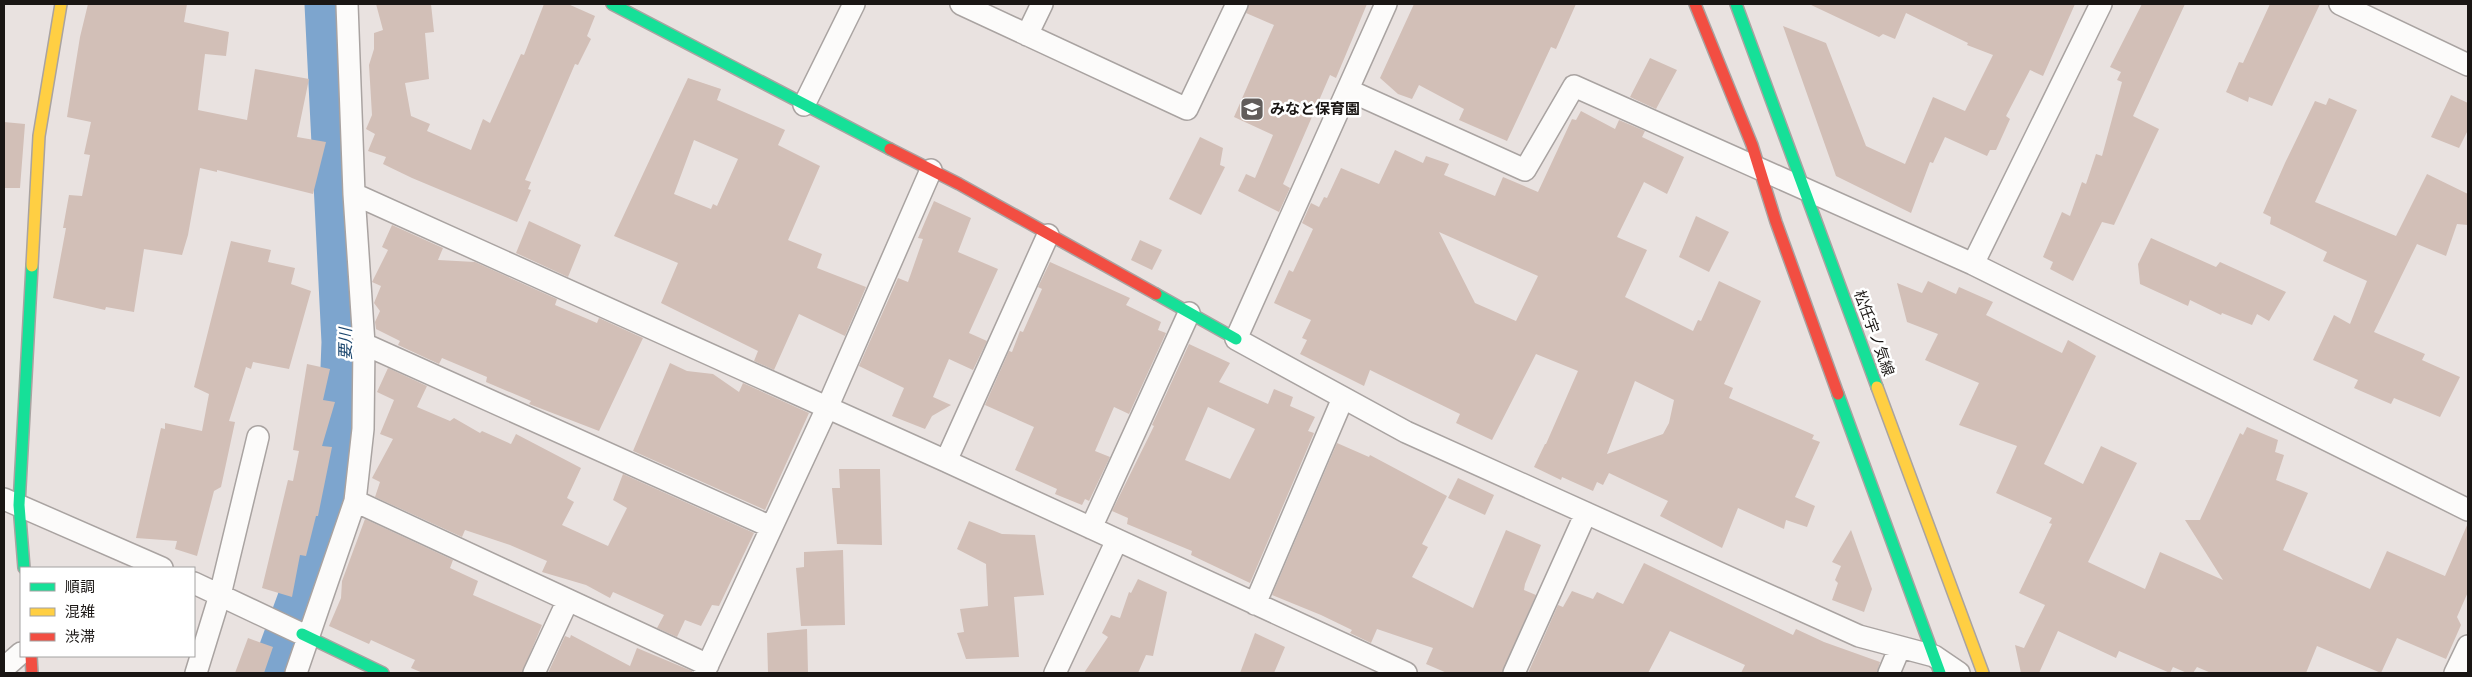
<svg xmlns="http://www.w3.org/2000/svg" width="2472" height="677" font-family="Raleway,'Noto Sans JP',sans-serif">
  <rect width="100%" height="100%" fill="#e9e2e0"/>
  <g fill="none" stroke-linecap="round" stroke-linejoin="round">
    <path stroke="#7da5ce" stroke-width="49" d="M275 673 336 507 341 474 346 342 329 4"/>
  </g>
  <path fill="#d2bfb7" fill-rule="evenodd" d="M88 4H187L184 22 229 32 226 56 205 54 198 110 247 120 255 69 309 79 297 137 326 142 313 194 217 170V172L200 168 188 235 182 255 144 249 134 312 106 307 105 310 53 298 66 228H63L69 195 82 196 90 155 84 154 91 122 67 117 80 37Z
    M376 4H431L434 32 425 33 429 79 405 83 411 116 430 124 427 131 471 150 483 119 490 123 521 54 524 55 544 4H568L595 16 587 36 591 39 578 65 575 64 525 180 531 182 528 189 531 190 517 222 412 178 383 164 386 157 368 151 375 134 366 129 372 115 369 65 374 49V33L383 30Z
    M1249 4H1367L1336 78 1330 75 1283 184 1290 188 1279 212 1238 191 1246 174 1255 178 1273 135 1234 117 1274 25 1246 13Z
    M1414 4H1576L1556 49 1551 47 1507 141 1459 120 1464 109 1419 85 1412 99 1398 94 1380 78Z
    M1809 4H2075L2043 76 2030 70 2006 116 2010 119 1996 150H1990L1987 156 1945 137 1933 163 1930 162 1911 213 1836 176 1783 26 1826 43 1866 146 1905 164 1933 97 1965 111 1993 55 1967 45 1968 43 1906 13 1895 39 1883 34 1879 37Z
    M2142 4H2185L2133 116 2159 129 2114 225 2102 222 2073 281 2050 269 2053 262 2043 257 2062 212 2070 216 2082 182 2086 184 2096 154 2102 156 2122 82 2117 80 2121 72 2110 67Z
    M2270 4H2320L2272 106 2249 97 2248 102 2226 92 2239 62 2243 63Z
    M1650 58 1677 70 1656 109 1630 97Z
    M688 78 721 89 717 100 785 130 778 145 820 166 788 240 822 254 817 268 866 287 845 336 799 314 774 370 754 361 758 351 661 303 678 263 614 236ZM694 140 738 159 717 206 713 204 711 209 674 194Z
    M2451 95 2468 103V130L2459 148 2431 137Z
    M2329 98 2357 110 2315 202 2396 236 2427 174 2468 194V225L2457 224 2446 256 2417 244 2374 332 2425 354 2422 360 2460 377 2440 417 2394 398 2391 404 2354 388 2358 380 2313 360 2334 315 2350 324 2367 281 2323 261 2327 252 2270 224 2271 217 2263 213 2285 163 2315 101 2326 105Z
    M1581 111 1615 129 1619 120 1645 131 1642 137 1684 157 1667 194 1644 182 1617 237 1647 250 1625 297 1693 331 1698 320 1701 321 1719 281 1761 301 1724 384 1733 388 1729 398 1814 435 1812 439 1820 442 1795 497 1815 506 1807 527 1786 520 1784 529 1738 508 1722 548 1660 516 1668 501 1609 473 1603 485 1597 482 1593 491 1562 477 1561 480 1534 467 1545 444H1546L1578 371 1536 354 1492 440 1456 423 1460 414 1370 370 1364 386 1300 354 1307 340 1302 338 1311 320 1274 303 1289 270 1293 272 1313 229 1302 223 1311 203 1319 207 1324 197 1327 198 1341 168 1379 184 1395 150 1423 163 1426 156 1449 164 1444 175 1495 196 1503 177 1538 192 1572 119 1576 120ZM1439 232 1538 276 1516 321 1475 303ZM1635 381 1674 400 1669 423 1663 434 1607 454Z
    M4 122 25 124 20 188H4Z
    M1200 137 1223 148 1220 165 1225 167 1201 215 1169 199Z
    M934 201 971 218 958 252 998 269 969 333 987 341 973 370 949 359 933 397 951 405 932 416 925 429 892 416 904 388 859 366 898 278 908 282 923 239 918 238Z
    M1696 216 1729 232 1709 272 1679 257Z
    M529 221 581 245 568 277 516 253Z
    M392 225 443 248 438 260 475 262 557 299 555 305 597 323 599 318 643 338 599 431 529 404 531 401 486 382 487 377 442 358 439 364 398 345 400 341 376 329 375 322 380 311 374 303 381 286 372 282 388 250 382 247Z
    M2151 238 2216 267 2220 262 2286 292 2269 321 2257 314 2252 325 2222 313 2221 315 2190 300 2188 306 2140 284 2138 264Z
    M1140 240 1162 250 1152 270 1131 260Z
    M231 241 271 250 268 262 295 268 291 284 311 291 289 369 253 362 251 369 246 367 229 421 235 422 221 487 214 491 197 556 175 549 177 541 136 538 161 428 165 429V423L202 431 209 394 194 387Z
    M1050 262 1130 298 1126 305 1161 322 1158 330 1166 333 1129 414 1114 407 1095 451 1110 457 1089 501 1085 499 1082 505 1055 494 1057 489 1015 470 1034 427 985 405 1009 351 1012 352 1020 331 1023 332 1042 289 1038 287Z
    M1928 281 1956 294 1959 287 1993 302 1986 315 2062 353 2068 340 2096 356 2044 464 2083 484 2101 446 2137 463 2088 562 2145 589 2160 552 2223 580 2185 520H2200L2240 433 2243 435 2247 427 2278 440 2275 452 2284 455 2276 480 2308 493 2283 550 2370 589 2387 551 2445 576 2468 523V592L2457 617 2461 625 2446 659 2397 638 2381 673 2317 646 2306 673H2211L2197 667 2193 673H2187L2173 667 2170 673 2119 651 2116 658 2058 631 2039 673H2021L2015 645 2024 648 2045 605 2019 593 2052 524 2049 523 2052 518 1996 493 2017 446 1959 425 1979 383 1925 360 1938 334 1907 322 1897 283 1922 293Z
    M1189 344 1230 363 1219 382 1268 404 1274 389 1293 397 1290 406 1315 417 1308 431 1314 433 1250 583 1191 555 1192 551 1127 524 1128 518 1112 511 1154 426 1152 425ZM1208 407 1255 429 1230 479 1185 460Z
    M670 363 687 371 713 374 739 392 743 383 809 413 765 510 633 451Z
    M307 364 330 369 323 400 335 402 322 446 332 447 318 516H316L306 556 300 555 292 597 262 588 288 480 293 481 299 451 293 450Z
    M388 368 427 386 417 407 450 421 454 418 480 433 482 431 511 444 516 434 581 468 567 498 574 502 562 525 608 546 627 508 613 500 623 474 754 533 719 606 712 605 701 626 685 620 677 637 657 628 664 615 613 592 610 598 586 585 542 572 547 561 510 545 465 530 462 537 375 497 380 482 372 478 393 439 380 434 394 400 377 392Z
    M1337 443 1369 457 1370 455 1447 496 1422 544 1428 547 1412 577 1473 608 1506 530 1541 545 1525 584 1524 590 1536 595 1502 673H1447L1426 664 1433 648 1377 629 1371 643 1350 633 1352 630 1321 615 1272 595Z
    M839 469H880L882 545 837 544 832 488H840Z
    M1458 478 1494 495 1485 515 1448 498Z
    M365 519 453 560 450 568 478 581 473 595 542 625 522 673H423L411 668 415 660 371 640 369 644 329 626 341 598 342 581Z
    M969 521 1002 534 1035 535 1044 595 1014 597 1019 657 966 659 957 633 964 632 960 609 988 606 986 564 957 549Z
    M1851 530 1872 589 1864 612 1832 600 1838 583 1835 580 1841 566 1832 562Z
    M843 550 845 625 801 626 796 568 804 567V552Z
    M1644 563 1793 635 1796 629 1824 642 1880 662 1877 673H1741L1745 665 1670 631 1648 673H1528L1558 605 1563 607 1572 591 1593 599 1597 592 1623 604Z
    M1138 579 1167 592 1153 656 1146 655 1138 673H1084L1108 637 1102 633 1111 615 1120 618 1129 592 1131 593Z
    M807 629 808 673H768L767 633Z
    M1255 633 1285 647 1274 673H1240Z
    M571 635 630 666 637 648 692 671V673H548L565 636 570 638Z
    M248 638 273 647 264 673H235Z"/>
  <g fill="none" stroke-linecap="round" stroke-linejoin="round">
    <g stroke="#a9a3a1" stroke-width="24">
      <path id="street" d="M961 4 1187 109 1237 4
        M1386 4 1236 339 1406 432 1859 636 1934 656 1959 673
        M2340 4 2468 65
        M1027 35 1042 4
        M1348 90 1525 170 1574 86 1973 264 2468 510
        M804 105 854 4
        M354 194 946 461 1406 673
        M1973 264 2101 4
        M364 344 771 527
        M946 461 1048 235
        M4 499 162 568
        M355 501 708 665
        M1091 528 1189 313
        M194 583 302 634
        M1255 604 1343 398
        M4 668 21 653
        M196 673 220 595 258 437
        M296 673 355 501 363 429 364 344 354 194 347 4
        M534 673 568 600
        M704 673 827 408 931 170
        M1055 673 1117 540
        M1514 673 1586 513
        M1889 673 1900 647
        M2455 673 2468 646"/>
    </g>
    <g stroke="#a9a3a1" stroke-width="14">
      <path id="fast" d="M612 4 890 149
        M1736 4 1877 387
        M1156 294 1236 339
        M1838 394 1940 673
        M24 568 19 505 32 266
        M302 634 383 673"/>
    </g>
    <g stroke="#a9a3a1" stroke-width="14">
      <path id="slow" d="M32 266 39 136 61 4
        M1877 387 1983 673"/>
    </g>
    <g stroke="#a9a3a1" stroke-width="14">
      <path id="jam" d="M1695 4 1752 145 1776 222 1838 394
        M890 149 959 184 1156 294
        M31 656 32 673"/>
    </g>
    <use href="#street" stroke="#fcfbfa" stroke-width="21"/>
    <use href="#fast" stroke="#16e098" stroke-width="11"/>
    <use href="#slow" stroke="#ffcf43" stroke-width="11"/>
    <use href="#jam" stroke="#f24e42" stroke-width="11"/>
  </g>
  <defs>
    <g id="school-square" transform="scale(1.25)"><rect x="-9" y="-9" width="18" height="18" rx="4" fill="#625d5b" stroke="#fff"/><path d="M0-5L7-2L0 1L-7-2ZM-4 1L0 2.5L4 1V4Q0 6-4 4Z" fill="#fff"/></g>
  </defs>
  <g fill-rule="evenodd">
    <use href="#school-square" x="1252" y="109"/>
  </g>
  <g text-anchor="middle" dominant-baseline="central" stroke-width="5" stroke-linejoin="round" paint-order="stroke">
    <g font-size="15" font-weight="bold" fill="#1a1614" stroke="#fff" text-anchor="start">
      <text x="1270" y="109">みなと保育園</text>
    </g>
    <g font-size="15" fill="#1a1614" stroke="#fff">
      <text transform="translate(1874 333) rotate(70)">松任宇ノ気線</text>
    </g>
    <g font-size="16" font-style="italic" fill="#1b466e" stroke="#fff">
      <text transform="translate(345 344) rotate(-90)">要川</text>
    </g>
  </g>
  <rect width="2472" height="677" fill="none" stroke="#1a1614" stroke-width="10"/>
  <rect x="20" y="567" width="175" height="90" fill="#ffffff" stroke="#a3a2a1"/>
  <rect x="30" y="583" width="25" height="8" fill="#16e098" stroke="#a3a2a1"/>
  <text x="65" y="592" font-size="15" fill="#1a1614">順調</text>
  <rect x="30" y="608" width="25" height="8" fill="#ffcf43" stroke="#a3a2a1"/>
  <text x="65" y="617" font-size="15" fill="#1a1614">混雑</text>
  <rect x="30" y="633" width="25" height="8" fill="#f24e42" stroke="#a3a2a1"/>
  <text x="65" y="642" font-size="15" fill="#1a1614">渋滞</text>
</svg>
